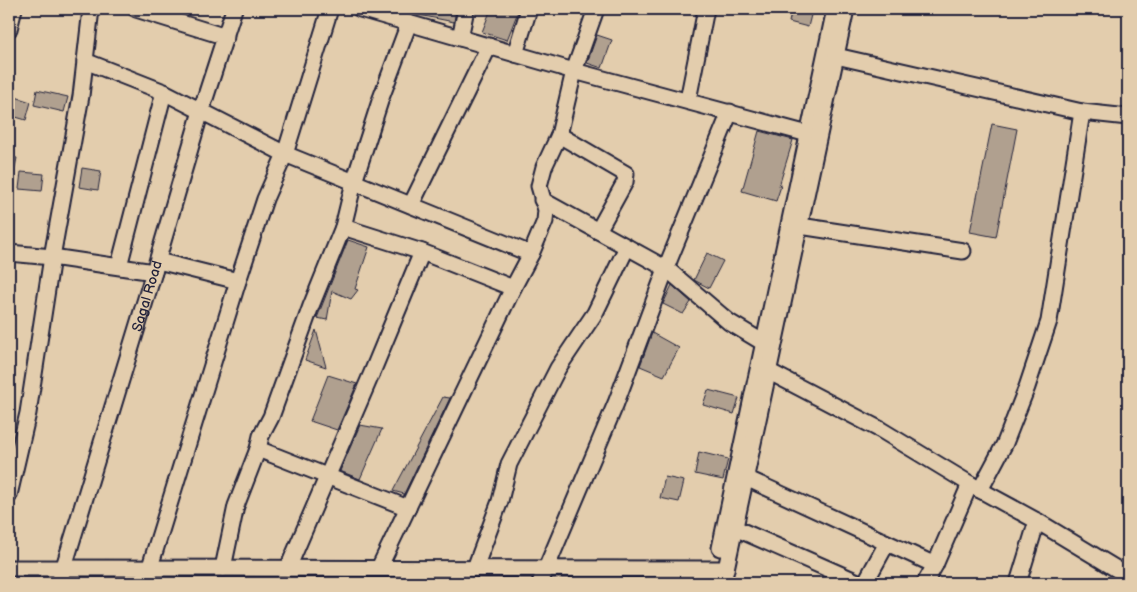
<svg xmlns="http://www.w3.org/2000/svg" width="1137" height="592" font-family="'Balsamiq Sans',sans-serif">
  <rect width="100%" height="100%" fill="#e3cdad"/>
  <filter id="ink" filterUnits="userSpaceOnUse"><feTurbulence type="fractalNoise" baseFrequency=".02" numOctaves="2"/><feDisplacementMap in="SourceGraphic" scale="10" xChannelSelector="R" yChannelSelector="G"/><feConvolveMatrix kernelMatrix="1 2 1 2 8 2 1 2 1" color-interpolation-filters="sRGB"/></filter>
  <g filter="url(#ink)">
    <path fill="#b0a08f" stroke="#22223b" d="M410 9H456L454 22 409 13Z
      M491 9H519L507 40 482 32Z
      M792 9H808V10L812 11 808 27 789 22Z
      M597 35 612 40 602 68 587 63Z
      M37 90 68 97 64 112 34 105Z
      M9 95 31 102 26 120 9 115Z
      M992 124 1017 129 996 237 970 232Z
      M759 131 793 140 779 186H781L776 201 742 191Z
      M9 157 17 158 12 181H9Z
      M82 168 101 171 98 190 79 187Z
      M21 172 44 174 42 191 19 189Z
      M348 240 369 247 355 289 358 290 351 299 332 291 327 320 317 318Z
      M707 253 723 261 709 288 694 280Z
      M672 285 691 302 683 314 663 304Z
      M316 330 323 356 326 367 305 360Z
      M652 333 679 348 664 376 640 366Z
      M328 375 357 384 337 430 310 421Z
      M708 390 739 398 734 414 703 405Z
      M443 397 450 398 404 494 393 491Z
      M360 425 382 429 360 479 340 471Z
      M699 452 728 459 723 480 695 474Z
      M665 477 684 481 679 502 660 498Z"/>
    <g fill="none" stroke-linecap="round" stroke-linejoin="round">
      <g stroke="#22223b" stroke-width="19">
        <g id="minor">
          <path d="M136 9 226 37"/>
          <path d="M360 9 574 71 808 134 817 138"/>
          <path d="M9 29 14 9"/>
          <path d="M460 38 466 9"/>
          <path d="M515 54 529 9"/>
          <path d="M836 56 1082 112 1128 117"/>
          <path d="M85 61 164 92 285 154 531 254"/>
          <path d="M688 100 706 9"/>
          <path d="M559 135 626 174 625 182 598 231"/>
          <path d="M542 200 667 269 729 322 764 343"/>
          <path d="M411 205 489 46"/>
          <path d="M800 226 963 251"/>
          <path d="M343 227 422 252 513 288"/>
          <path d="M9 253 52 257 154 272"/>
          <path d="M158 261 238 281"/>
          <path d="M119 266 164 92"/>
          <path d="M768 371 881 430 980 490 1037 521 1128 576"/>
          <path d="M258 449 408 508"/>
          <path d="M746 478 935 565"/>
          <path d="M980 490 1005 443 1027 387 1049 321 1082 112"/>
          <path d="M9 495 28 413 52 257 81 96 91 9"/>
          <path d="M735 528 860 583"/>
          <path d="M720 548 835 9"/>
          <path d="M9 568 726 569"/>
          <path d="M223 568 236 506 258 449 261 436 271 417 311 306 343 227 354 182 381 98 409 23"/>
          <path d="M288 568 371 375 422 252"/>
          <path d="M379 568 513 288 531 254 545 221 546 210 539 186 544 167 559 135 574 71 596 9"/>
          <path d="M475 568 500 501 509 464 558 368 595 313 627 247"/>
          <path id="s1" d="M59 583 154 272 201 111 234 9"/>
          <path d="M145 583 238 281 265 199 285 154 330 9"/>
          <path d="M540 583 616 403 670 258 730 112"/>
          <path d="M723 583 846 9"/>
          <path d="M865 583 887 543"/>
          <path d="M925 583 935 565 970 484"/>
          <path d="M1018 583 1037 521"/>
        </g>
      </g>
      <use href="#minor" stroke="#e3cdad" stroke-width="15"/>
    </g>
  </g>
  <g text-anchor="middle" dominant-baseline="central" stroke-width="4" stroke-linejoin="round" paint-order="stroke">
    <g font-size="14" fill="#22223b" stroke="#e3cdad">
      <text stroke="none"><textPath href="#s1" startOffset="300">Sagal Road</textPath></text>
    </g>
  </g>
  <rect width="1137" height="592" fill="none" stroke="#e3cdad" stroke-width="30"/>
  <rect x="15" y="15" width="1107" height="562" fill="none" stroke="#22223b" stroke-width="2" filter="url(#ink)"/>
</svg>
